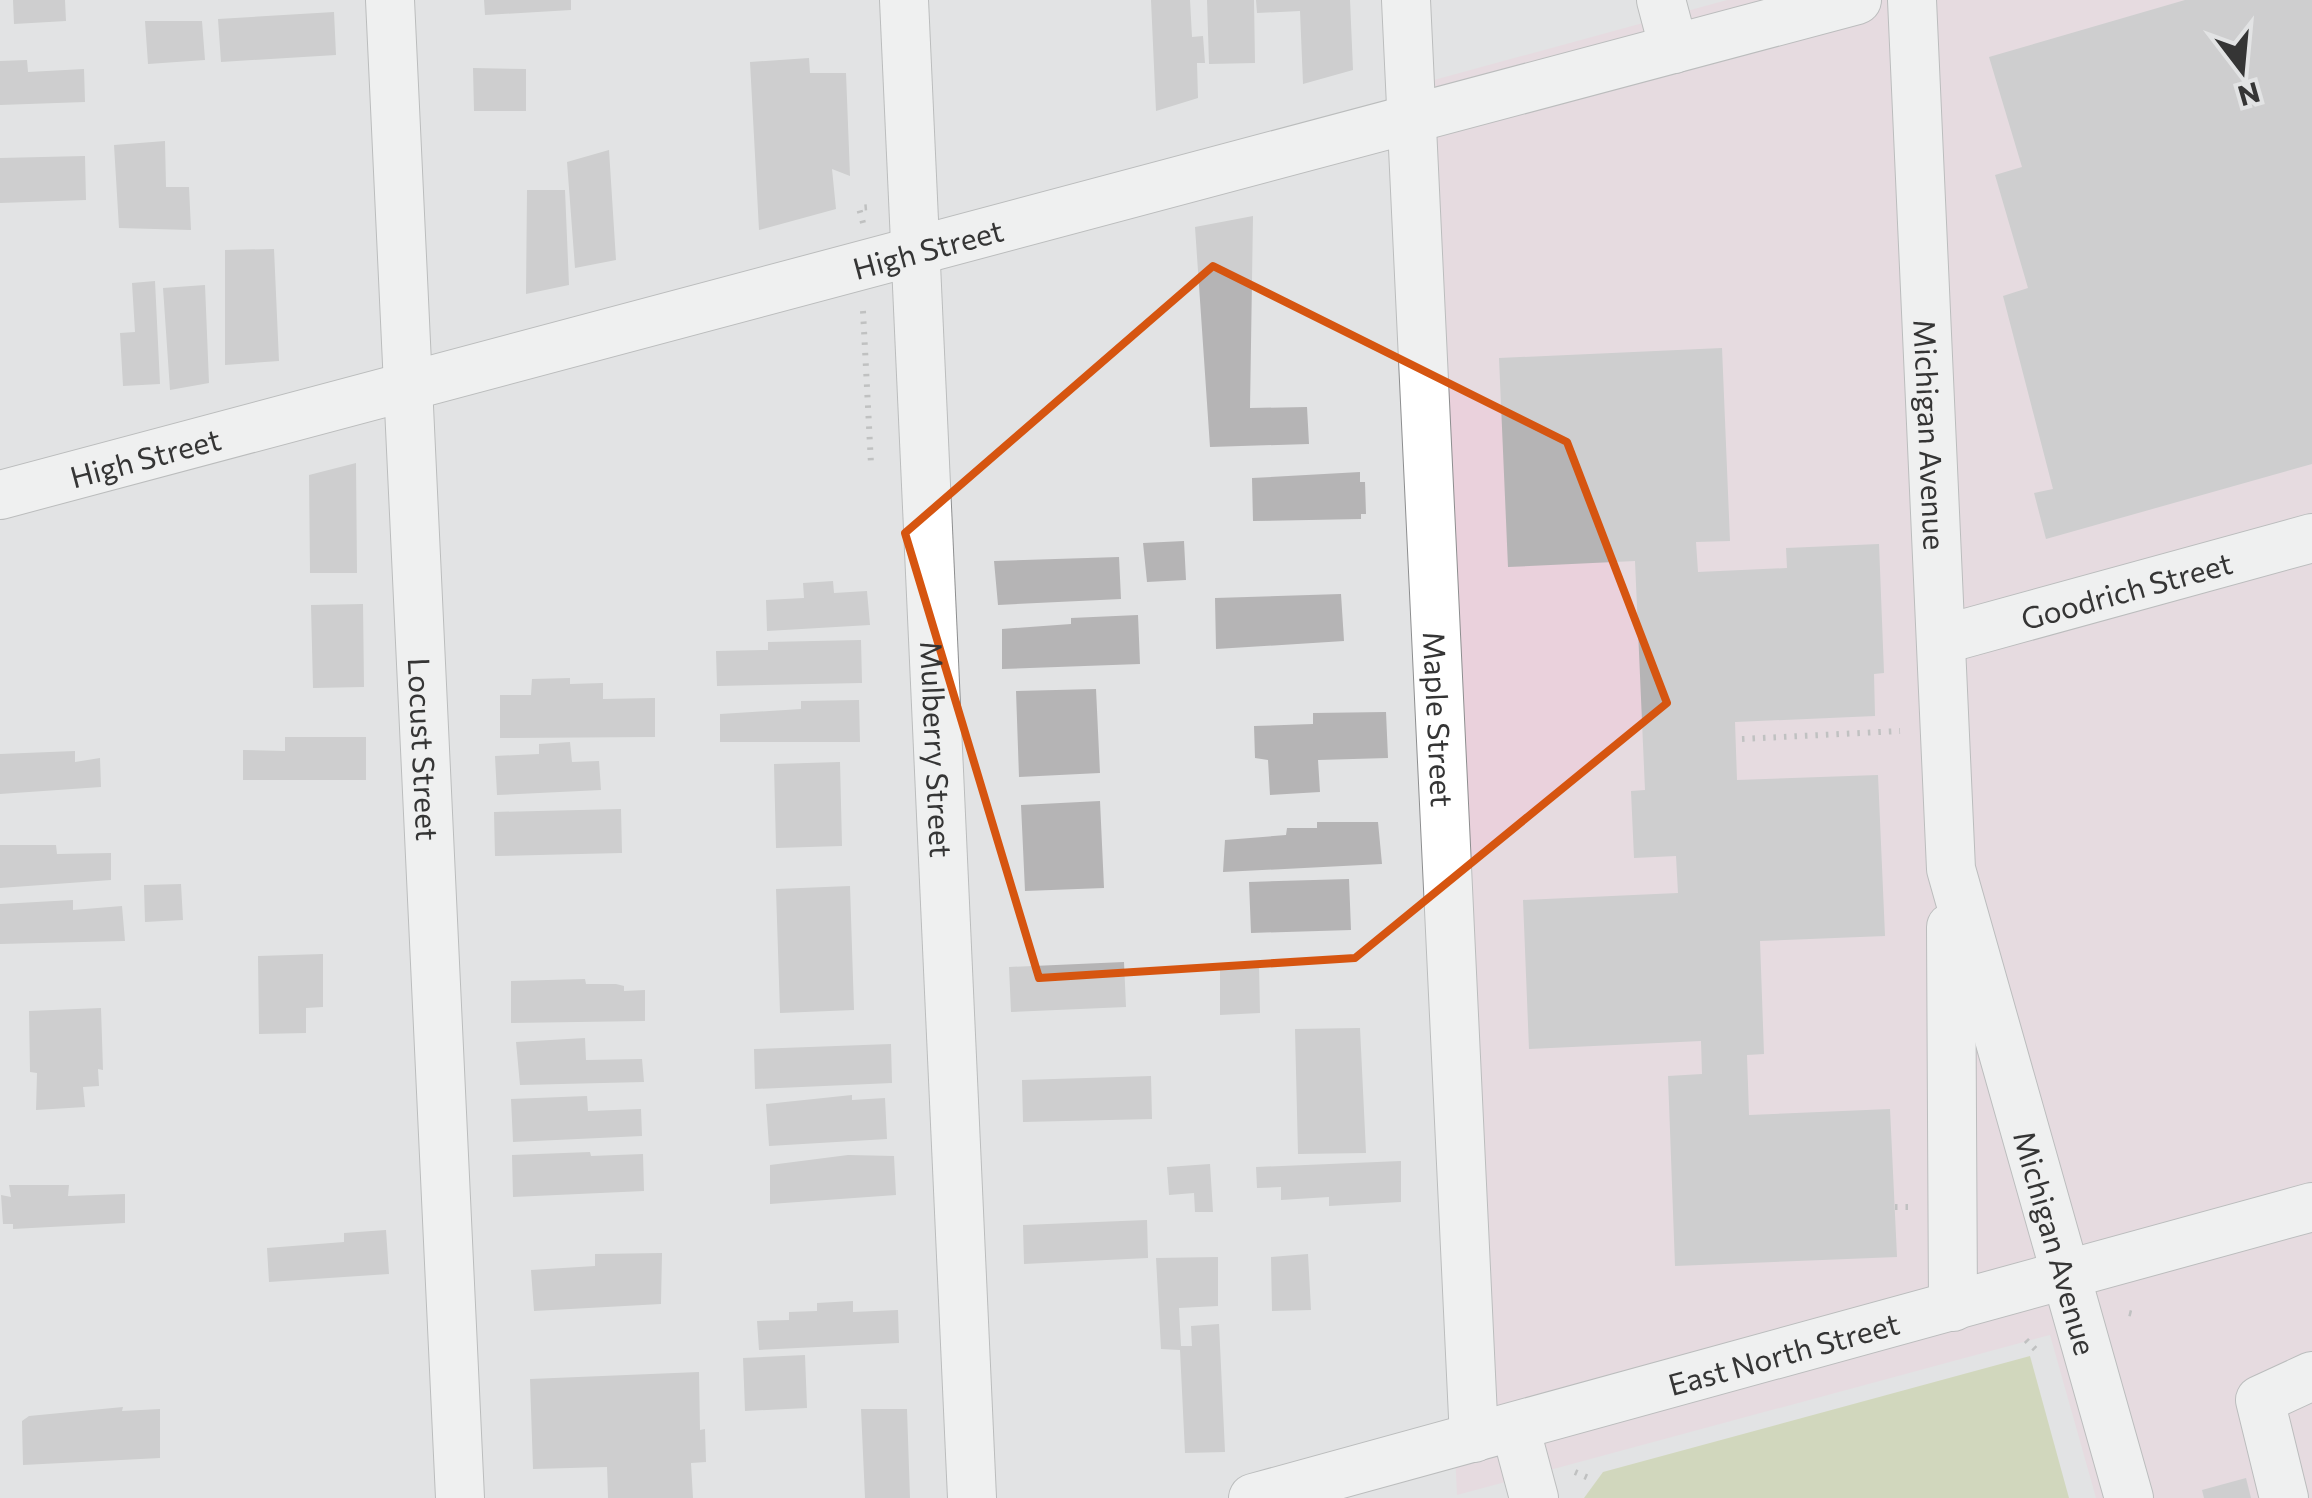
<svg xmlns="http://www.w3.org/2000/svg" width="2312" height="1498" font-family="Commissioner,sans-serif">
  <rect width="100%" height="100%" fill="#e2e3e4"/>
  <path fill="#ead1dc" d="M1727 0H2312V1498H2096L2050 1335 1457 1495 1390 92Z"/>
  <path fill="#bdc88e" d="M2030 1356 2069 1498H1584L1603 1472Z"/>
  <path fill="#b5b4b5" d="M13 0H65L66 21 14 24Z
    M484 0H571V10L485 15Z
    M1151 0H1190L1192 37 1203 36 1205 63H1197L1198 98 1156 111Z
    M1207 0H1254L1255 63 1209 64Z
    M1256 0H1350L1353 70 1303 84 1300 11 1257 13Z
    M2185 0H2312V464L2046 539 2034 493 2053 489 2003 296 2028 288 1995 175 2022 167 1989 57Z
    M334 12 336 55 221 62 218 19Z
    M145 21H202L205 60 148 64Z
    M809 58 810 73H846L850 176 832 169 836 209 759 230 750 62Z
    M27 60 28 72 84 69 85 102 0 105V61Z
    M473 68 526 69V111H474Z
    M165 141 166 187H189L191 230 119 228 114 145Z
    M609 150 616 260 575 268 567 162Z
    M85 156 86 200 0 203V158Z
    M527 190H565L569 285 526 294Z
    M1253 216 1250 408 1307 407 1309 444 1210 447 1195 227Z
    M274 249 279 361 225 365V250Z
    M155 281 160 384 123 386 120 333 135 332 132 283Z
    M205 285 209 383 170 390 163 288Z
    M1722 348 1730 541 1696 542 1698 572 1787 568 1786 548 1879 544 1884 673 1874 674 1875 716 1735 722 1737 780 1878 775 1885 936 1760 941 1764 1054 1747 1055 1749 1115 1890 1109 1897 1257 1675 1266 1668 1076 1702 1074 1701 1041 1529 1049 1523 900 1678 893 1676 856 1634 858 1631 791 1645 790 1635 561 1508 567 1499 358Z
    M356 463 357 573H310L309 475Z
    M1360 472V482H1365L1366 514H1361V519L1253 521 1252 478Z
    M1184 541 1186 580 1147 582 1143 543Z
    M1119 557 1121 599 998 605 994 561Z
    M833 581 834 593 867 591 870 625 767 631 766 600 804 598 803 583Z
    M1341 594 1344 641 1216 649 1215 598Z
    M363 604 364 687 313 688 311 605Z
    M1138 615 1140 664 1002 669V629L1071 624V618Z
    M861 640 862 683 717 686 716 651 768 650V642Z
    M570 678V684L603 683V699L655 698V737L500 738V695H531L532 679Z
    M1096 689 1100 773 1019 777 1016 691Z
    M859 700 860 742H720V714L801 709V701Z
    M1386 712 1388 758 1318 760 1320 792 1270 795 1268 760 1255 758 1254 726 1313 724V713Z
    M285 737H366V780H243V750L285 751Z
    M570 742 572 762 599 761 601 790 497 795 495 756 539 754V744Z
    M75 751V762L100 758 101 787 0 794V754Z
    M840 762 842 846 776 848 774 764Z
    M1100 801 1104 888 1025 891 1021 805Z
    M621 809 622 853 495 856 494 812Z
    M1317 822H1378L1382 864 1223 872 1225 840 1286 835 1287 828H1317Z
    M0 845H56L57 854 111 853V880L0 888Z
    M1349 879 1351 930 1251 933 1249 882Z
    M181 884 183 920 145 922 144 885Z
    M850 886 854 1010 780 1013 776 889Z
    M73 900V910L122 906 125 941 0 944V904Z
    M323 954V1007L306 1008V1033L259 1034 258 956Z
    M1124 962 1126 1007 1011 1012 1009 967Z
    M1259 965 1260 1013 1220 1015V966Z
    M585 979 586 984H616L624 986V991L645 990V1021L511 1023V981Z
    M101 1008 103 1070 98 1069 99 1086 83 1087 85 1107 36 1110 37 1073 30 1072 29 1011Z
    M1360 1028 1366 1153 1298 1154 1295 1029Z
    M585 1038 586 1060 642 1059 644 1082 520 1085 516 1042Z
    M891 1044 892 1083 755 1089 754 1049Z
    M1151 1076 1152 1119 1023 1122 1022 1080Z
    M852 1095V1100L885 1098 887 1139 769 1146 766 1104Z
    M587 1096 588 1111 641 1109 642 1136 513 1142 511 1099Z
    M590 1152 591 1156 643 1154 644 1191 513 1197 512 1155Z
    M848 1155 894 1156 896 1195 770 1204V1165Z
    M1401 1161V1202L1329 1206V1197L1281 1200V1187L1257 1188 1256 1167Z
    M1210 1164 1213 1212H1195L1194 1193 1169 1195 1167 1167Z
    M9 1185H69L68 1196 125 1194V1223L13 1229V1224H3L1 1195 11 1197Z
    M1147 1220 1148 1258 1024 1264 1023 1225Z
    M386 1230 389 1274 269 1282 267 1248 344 1242V1233Z
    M662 1253 661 1304 534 1311 531 1270 595 1266V1254Z
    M1308 1254 1311 1310 1272 1311 1271 1257Z
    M1218 1257V1306L1179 1308 1181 1346H1192L1191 1326 1219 1324 1225 1452 1185 1453 1180 1350 1161 1349 1156 1258Z
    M853 1301V1312L898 1310 899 1343 759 1350 757 1321 789 1320V1312L817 1311V1303Z
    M805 1355 807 1408 745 1411 743 1358Z
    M699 1372 700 1430 705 1429 706 1462 691 1463 693 1498H608L607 1467 533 1469 530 1379Z
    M123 1407 122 1411 160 1409V1458L23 1465 22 1421 29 1416Z
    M861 1409H907L910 1498H865Z
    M2246 1478 2251 1498H2204L2202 1490Z"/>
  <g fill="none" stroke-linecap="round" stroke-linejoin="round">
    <g stroke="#8d8e8f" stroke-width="50">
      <g id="minor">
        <path id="s1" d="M390 0 460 1498"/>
        <path id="s2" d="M904 0 972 1498"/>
        <path id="s3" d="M1406 0 1474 1438"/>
        <path d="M1661 0 1674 49"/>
        <path id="s4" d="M1912 0 1951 869 2129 1498"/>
        <path id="s5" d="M0 495 1857 0"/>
        <path id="s6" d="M1941 640 2312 538"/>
        <path d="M1951 927 1953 1307"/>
        <path d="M1515 1427 1534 1498"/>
        <path id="s7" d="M1253 1498 2312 1207"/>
        <path d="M2284 1498 2260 1400 2312 1376"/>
      </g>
    </g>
    <path stroke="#979898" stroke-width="6" stroke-dasharray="2.5 8" stroke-linecap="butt" d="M863 223 859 208 871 207
      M863 311 871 464
      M1742 739 1900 731
      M1895 1207H1910
      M2129 1313 2137 1315
      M2026 1340 2037 1351 2040 1348
      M1575 1472 1591 1479"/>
    <use href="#minor" stroke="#fff" stroke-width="48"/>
  </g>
  <path d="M0 0H2312V1498H0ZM1213 266 1567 442 1667 703 1355 958 1039 978 905 533Z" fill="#e2e3e4" fill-opacity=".55" fill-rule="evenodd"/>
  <path fill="none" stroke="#d65510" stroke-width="8" stroke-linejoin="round" d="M1213 266 1567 442 1667 703 1355 958 1039 978 905 533Z"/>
  <g text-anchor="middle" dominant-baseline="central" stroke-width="8" stroke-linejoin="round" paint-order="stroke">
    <g font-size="30" fill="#353535" stroke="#e2e3e4">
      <text stroke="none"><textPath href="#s5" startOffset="960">High Street</textPath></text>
      <text stroke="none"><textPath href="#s4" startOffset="435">Michigan Avenue</textPath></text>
      <text stroke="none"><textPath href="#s5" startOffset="150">High Street</textPath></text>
      <text stroke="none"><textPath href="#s6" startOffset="192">Goodrich Street</textPath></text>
      <text stroke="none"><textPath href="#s3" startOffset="720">Maple Street</textPath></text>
      <text stroke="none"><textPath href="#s1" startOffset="750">Locust Street</textPath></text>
      <text stroke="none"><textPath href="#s2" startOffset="750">Mulberry Street</textPath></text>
      <text stroke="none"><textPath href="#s4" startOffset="1258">Michigan Avenue</textPath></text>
      <text stroke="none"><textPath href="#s7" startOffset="550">East North Street</textPath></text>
    </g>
  </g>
  <g transform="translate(2242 70) rotate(164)" stroke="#e2e3e4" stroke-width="8" paint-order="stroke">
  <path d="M0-8L18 38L0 25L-18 38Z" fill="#353535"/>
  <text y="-15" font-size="28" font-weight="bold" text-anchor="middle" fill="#353535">N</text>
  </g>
</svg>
